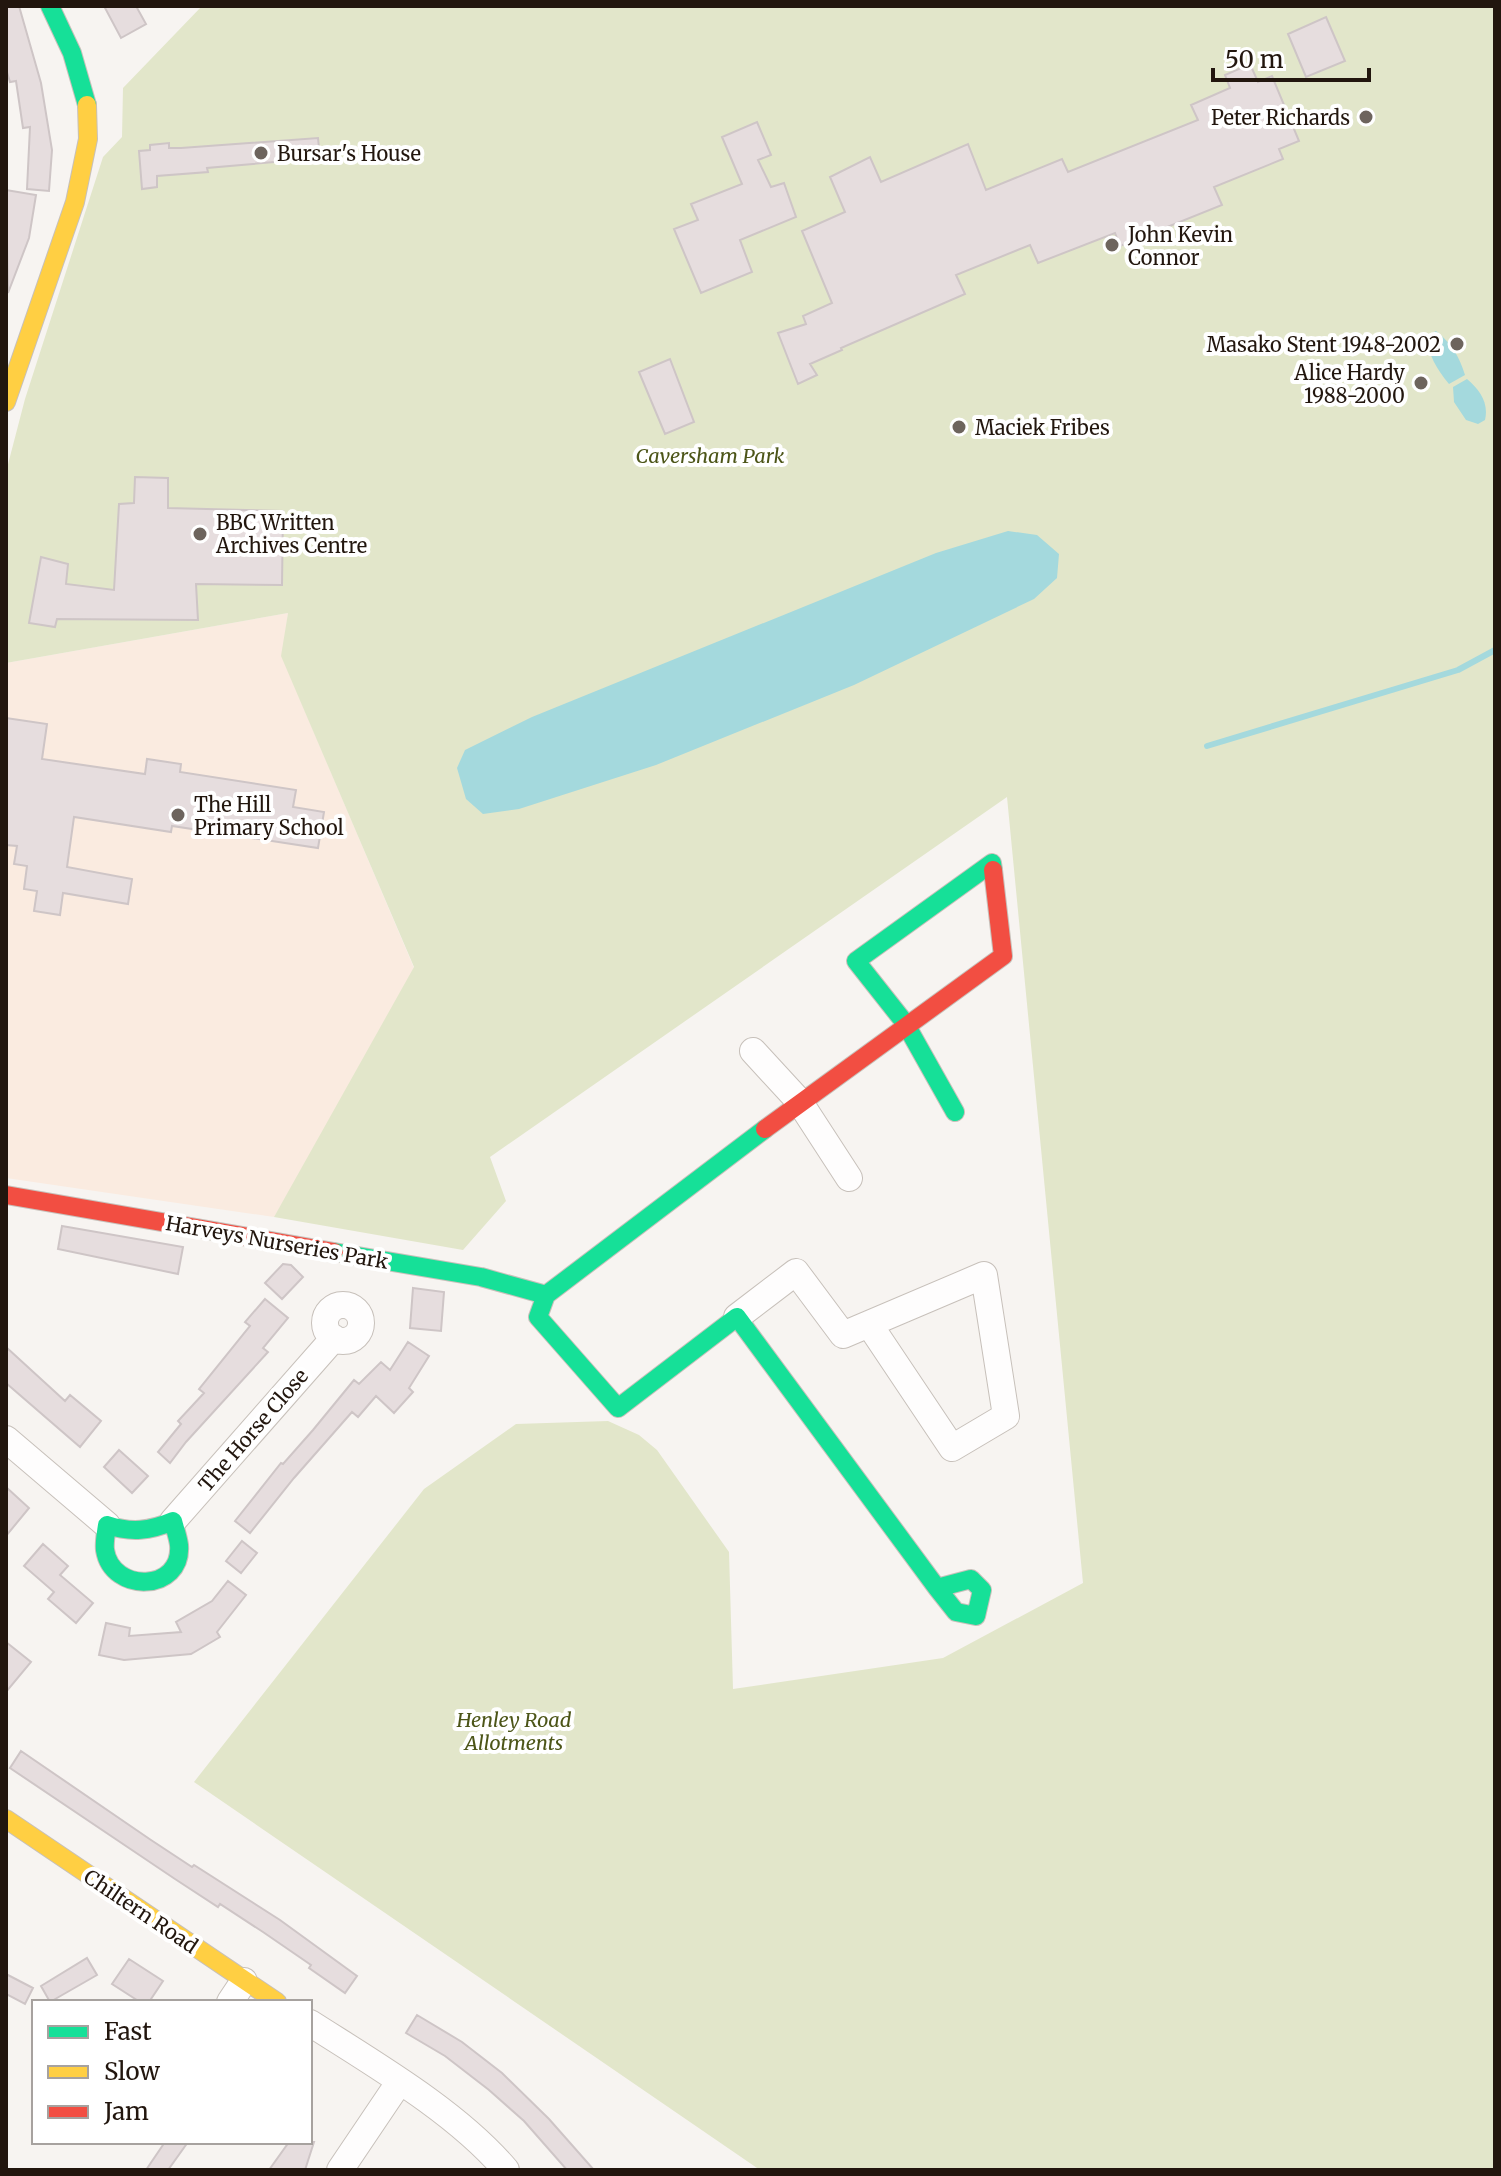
<svg xmlns="http://www.w3.org/2000/svg" width="1501" height="2176" font-family="Merriweather,serif">
  <rect width="100%" height="100%" fill="#f7f4f1"/>
  <path fill="#faebe0" d="M288 613 282 657 414 968 356 1079 274 1217 6 1178V663Z"/>
  <path fill="#e2e6ca" d="M202 6H1495V2170H760L194 1782 424 1489 516 1424 608 1421 639 1435 657 1450 729 1552 733 1689 943 1658 1083 1583 1007 797 490 1157 506 1201 463 1250 274 1217 414 967 281 656 288 613 6 663V472L25 399 103 157 122 137 123 88Z"/>
  <path fill="#a4d9dd" d="M1436 331C1452 344 1459 356 1465 375L1449 384C1436 368 1429 356 1426 336Z
    M1467 379C1480 390 1489 403 1485 420L1478 424 1466 420 1454 402 1453 387Z
    M1008 531 1037 535 1059 554 1057 578 1034 599 854 685 656 765 519 809 483 814 466 799 457 768 465 750 532 717 936 553Z"/>
  <g fill="none" stroke-linecap="round" stroke-linejoin="round">
    <path stroke="#a4d9dd" stroke-width="6" d="M1207 746 1458 670 1495 650"/>
  </g>
  <path fill="#e6ddde" stroke="#cec5c6" stroke-width="2" d="M6 6H19L41 83 52 150 49 191 27 189 30 127 23 128 16 81 10 82 6 69Z
    M104 6H136L146 24 121 38Z
    M1326 17 1345 61 1306 77 1288 34Z
    M1250 64 1258 82 1272 76 1299 141 1279 149 1283 159 1214 187 1222 205 1120 246 1115 233 1038 263 1030 245 956 275 965 294 841 348 842 350 810 364 817 375 798 384 778 333 806 324 803 316 832 303 802 231 845 212 830 177 870 157 881 182 968 144 986 190 1062 159 1068 172 1198 120 1191 105 1230 88 1225 75Z
    M757 122 771 155 758 160 771 187 784 183 796 217 740 240 752 272 701 293 674 229 698 220 691 204 742 184 722 137Z
    M318 138 320 158 207 168 208 172 157 176V187L142 189 139 151 150 150V145L169 143V148H181Z
    M6 190 36 195 29 238 8 293Z
    M670 359 694 422 665 434 639 372Z
    M135 477 168 478V508L283 511 282 585 196 584 198 620 57 619 55 627 29 623 41 557 68 564 66 584 114 590 119 504 134 503Z
    M6 718 47 724 42 759 145 774 147 759 181 764 180 772 296 790 293 807 324 812 318 848 172 826 171 832 74 817 67 867 132 879 128 904 63 893 60 915 34 911 37 891 24 889 27 866 14 864 17 846 6 845Z
    M62 1226 183 1247 178 1274 58 1249Z
    M283 1264 291 1265 303 1277 282 1299 265 1283Z
    M413 1288 444 1292 441 1331 410 1328Z
    M265 1299 288 1318 263 1348 268 1352 186 1442 170 1463 158 1452 181 1424 178 1421 204 1393 199 1389 250 1326 245 1322Z
    M408 1342 429 1356 409 1388 413 1392 394 1413 376 1396 358 1417 352 1412 294 1478 250 1533 235 1521 281 1463 283 1464 313 1430 354 1380 359 1384 381 1362 390 1370Z
    M6 1347 65 1401 70 1395 101 1421 80 1447 6 1383Z
    M119 1450 148 1476 132 1493 104 1467Z
    M6 1487 29 1508 6 1536Z
    M242 1541 257 1553 241 1573 226 1561Z
    M43 1544 68 1566 60 1575 93 1603 76 1623 48 1599 54 1592 24 1566Z
    M228 1581 246 1595 217 1632 220 1637 191 1654 124 1660 99 1655 106 1623 130 1628 129 1636 181 1632 176 1622 212 1601Z
    M6 1642 31 1662 6 1692Z
    M21 1751 151 1840 192 1867 194 1865 280 1920 357 1976 345 1993 309 1968 311 1965 263 1932 220 1904 218 1907 175 1879 10 1768Z
    M87 1958 97 1975 50 2002 41 1986Z
    M129 1959 163 1981 149 2002H140L112 1984Z
    M6 1974 33 1988 25 2004 6 1994Z
    M417 2015 462 2042 502 2073 549 2119 594 2170H567L524 2121 489 2090 445 2056 406 2033Z
    M165 2142H188L168 2170H146Z
    M289 2142H314L305 2170H269Z"/>
  <g fill="none" stroke-linecap="round" stroke-linejoin="round">
    <g stroke="#c7c0ba" stroke-width="28">
      <path id="street" d="M753 1051 799 1101 849 1178
        M325 1323a18 18 0 1 1 36 0a18 18 0 1 1-36 0Z
        M737 1317 796 1272 843 1335 984 1275 1006 1416 952 1448 869 1324
        M6 1439 107 1525
        M173 1521 334 1338
        M230 2002 244 1981
        M310 2023C374 2064 457 2112 506 2170
        M340 2170 400 2081"/>
    </g>
    <g stroke="#c7c0ba" stroke-width="20">
      <path id="fast" d="M50 6 72 53 87 105
        M955 1112 905 1023 856 961 992 863 993 870
        M765 1129 546 1295 538 1317 618 1408 737 1317 937 1588 956 1612 976 1616 982 1590 971 1579 937 1588
        M334 1252 481 1277 546 1295
        M173 1521C175 1529 178 1537 179 1545 183 1592 112 1594 105 1550 104 1542 106 1533 107 1525 131 1533 150 1531 173 1521Z"/>
    </g>
    <g stroke="#c7c0ba" stroke-width="20">
      <path id="slow" d="M6 402 75 202 88 139 87 105
        M6 1819 277 2002"/>
    </g>
    <g stroke="#c7c0ba" stroke-width="20">
      <path id="jam" d="M765 1129 1003 956 993 870
        M6 1195 334 1252"/>
    </g>
    <use href="#street" stroke="#fefdfd" stroke-width="26"/>
    <use href="#fast" stroke="#16e098" stroke-width="18"/>
    <use href="#slow" stroke="#ffcf43" stroke-width="18"/>
    <use href="#jam" stroke="#f24e42" stroke-width="18"/>
  </g>
  <g fill="#6d645d" stroke="#fff" stroke-width="3">
    <circle cx="1366" cy="117" r="8"/>
    <circle cx="261" cy="153" r="8"/>
    <circle cx="1112" cy="245" r="8"/>
    <circle cx="1457" cy="344" r="8"/>
    <circle cx="1421" cy="383" r="8"/>
    <circle cx="959" cy="427" r="8"/>
    <circle cx="200" cy="534" r="8"/>
    <circle cx="178" cy="815" r="8"/>
  </g>
  <g text-anchor="middle" dominant-baseline="central" stroke-width="8" stroke-linejoin="round" paint-order="stroke">
    <g font-size="20" fill="#22160e" stroke="#fff" text-anchor="start">
      <text x="1350" y="117" text-anchor="end">Peter Richards</text>
      <text x="277" y="153">Bursar's House</text>
      <text x="1128" y="234">John Kevin<tspan x="1128" dy="23">Connor</tspan></text>
      <text x="1441" y="344" text-anchor="end">Masako Stent 1948-2002</text>
      <text x="1405" y="372" text-anchor="end">Alice Hardy<tspan x="1405" dy="23">1988-2000</tspan></text>
      <text x="975" y="427">Maciek Fribes</text>
      <text x="216" y="522">BBC Written<tspan x="216" dy="23">Archives Centre</tspan></text>
      <text x="194" y="804">The Hill<tspan x="194" dy="23">Primary School</tspan></text>
    </g>
    <g font-size="20" font-style="italic" fill="#4c5518" stroke="#fff">
      <text x="710" y="455">Caversham Park</text>
      <text x="514" y="1719">Henley Road<tspan x="514" dy="23">Allotments</tspan></text>
    </g>
    <g font-size="20" fill="#22160e" stroke="#fff">
      <text transform="translate(277 1242) rotate(10)">Harveys Nurseries Park</text>
      <text transform="translate(253 1430) rotate(-49)">The Horse Close</text>
      <text transform="translate(141 1911) rotate(34)">Chiltern Road</text>
    </g>
  </g>
  <rect width="1501" height="2176" fill="none" stroke="#22160e" stroke-width="16"/>
  <rect x="32" y="2000" width="280" height="144" fill="#ffffff" stroke="#a7a29f" stroke-width="2"/>
  <rect x="48" y="2026" width="40" height="12" fill="#16e098" stroke="#a7a29f" stroke-width="2"/>
  <text x="104" y="2040" font-size="24" fill="#22160e">Fast</text>
  <rect x="48" y="2066" width="40" height="12" fill="#ffcf43" stroke="#a7a29f" stroke-width="2"/>
  <text x="104" y="2080" font-size="24" fill="#22160e">Slow</text>
  <rect x="48" y="2106" width="40" height="12" fill="#f24e42" stroke="#a7a29f" stroke-width="2"/>
  <text x="104" y="2120" font-size="24" fill="#22160e">Jam</text>
  <path d="M1213 68v12h156v-12" fill="none" stroke="#22160e" stroke-width="4"/>
  <text x="1225" y="68" font-size="24" fill="#22160e" stroke="#ffffff" stroke-width="6" paint-order="stroke">50 m</text>
</svg>
